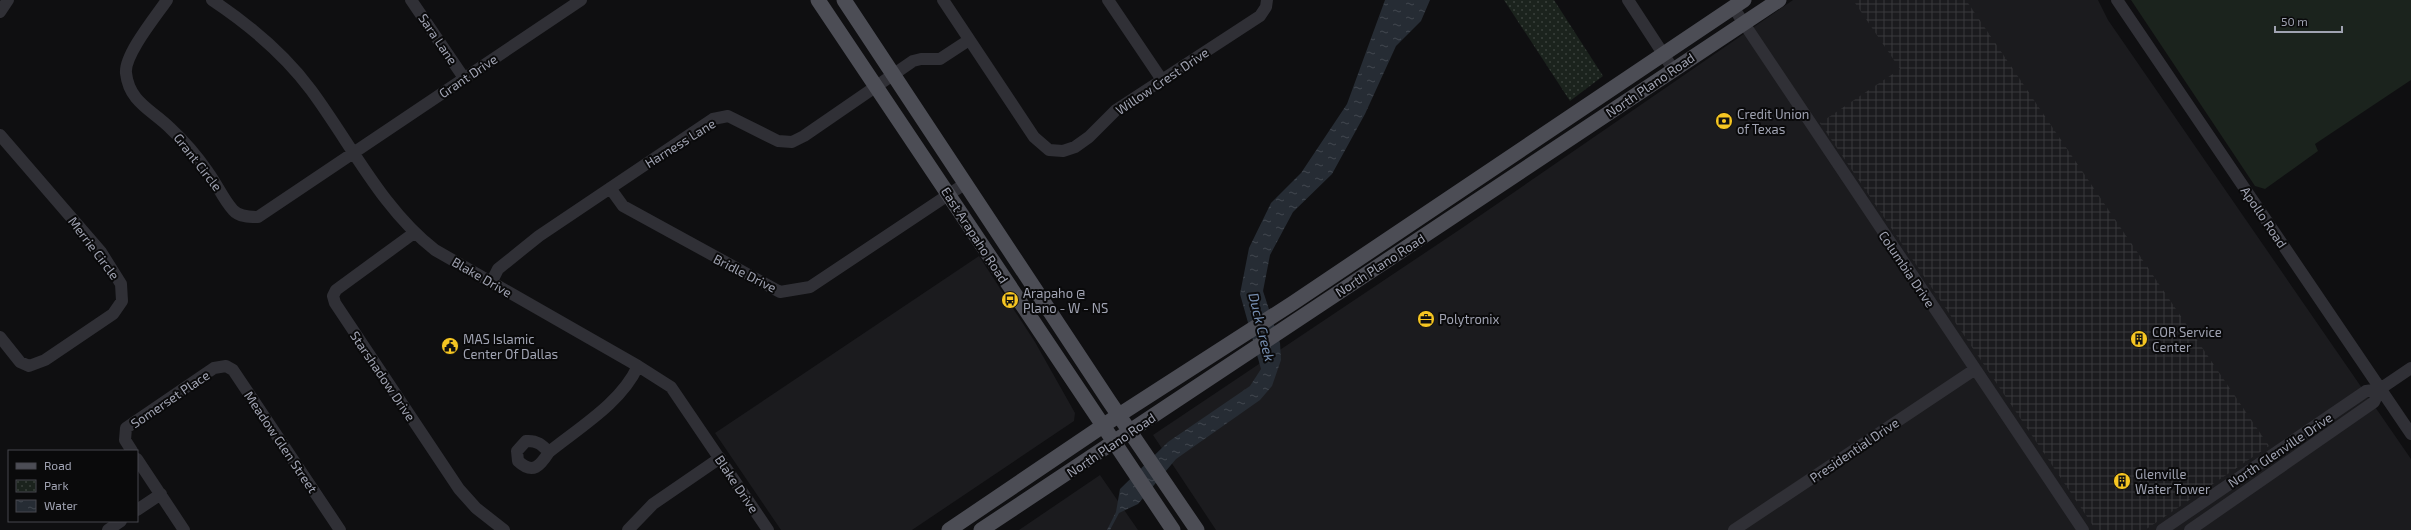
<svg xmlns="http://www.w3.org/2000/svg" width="2411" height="530" font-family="'Exo 2',sans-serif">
  <defs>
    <pattern id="industrial-grid" width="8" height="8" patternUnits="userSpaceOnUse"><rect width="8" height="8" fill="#1b1b1e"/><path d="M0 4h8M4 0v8" fill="none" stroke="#39393c"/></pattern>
    <pattern id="park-dots" width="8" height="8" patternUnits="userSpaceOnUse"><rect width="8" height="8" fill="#1b231d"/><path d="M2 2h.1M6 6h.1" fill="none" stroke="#39403b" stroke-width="1.8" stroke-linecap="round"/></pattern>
    <pattern id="water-ripples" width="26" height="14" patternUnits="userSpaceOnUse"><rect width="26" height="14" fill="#262c34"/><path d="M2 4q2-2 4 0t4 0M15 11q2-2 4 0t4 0" fill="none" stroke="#42474f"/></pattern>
  </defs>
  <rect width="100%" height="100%" fill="#0f0f11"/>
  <path fill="#1b1b1e" d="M1793 0H2098L2108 20 2411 459V530H1216L1153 435 1462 228Z
    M979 256 1035 342 1075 413 1074 421 912 530H781L715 433Z
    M1100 475 1138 530H1019Z"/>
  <path fill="url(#industrial-grid)" d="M1853 0H1966L2269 446 2145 530H2096L1820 123 1900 69Z"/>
  <path fill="#1b231d" d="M2131 0H2411V80L2315 144 2318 151 2265 189 2255 186Z"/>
  <path fill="url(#park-dots)" d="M1504 0H1554L1603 76 1570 101Z"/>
  <path fill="url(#water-ripples)" d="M1385 0H1430L1421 21 1396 46 1365 114 1332 174 1293 212 1270 255 1263 291 1280 343 1281 360 1272 386 1260 400 1176 459 1138 504 1119 513 1110 530H1107L1116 512 1120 489 1168 442 1250 386 1261 369 1240 294 1249 248 1271 203 1301 173 1347 104Z"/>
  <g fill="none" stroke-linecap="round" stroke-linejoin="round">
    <path stroke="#303036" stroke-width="12" d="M167 0C156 16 124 55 126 73 129 102 152 110 170 128 184 141 197 156 208 172 217 184 223 199 233 210 239 217 250 217 258 217L581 0
      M212 0C248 24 285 55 311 90 351 144 382 209 435 250L638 366 671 387 768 530
      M411 0 464 78
      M943 0 1034 137 1049 150 1063 151 1075 147 1089 137 1116 110 1260 16 1266 7 1267 0
      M1108 0 1162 80
      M1628 0 1673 69
      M2117 0 2411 434
      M1733 7 2083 530
      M0 12 8 0
      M0 135 101 252 121 284 122 301 113 314 45 360 29 366 20 362 0 337
      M610 188 623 206 780 292 810 287 966 183
      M414 233 336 290 333 296 335 303 459 489 476 508 504 530
      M491 283 498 269 539 236 713 119 728 116 778 141 792 142 804 136 913 61 921 59H940L969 40
      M132 451 125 440 126 428 214 368 226 366 233 370 340 530
      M549 452C542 445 537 440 526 441L517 451 518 461C533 475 540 466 549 452 580 427 621 403 638 366
      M137 459 184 530
      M137 510 161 494
      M108 530 121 521
      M628 530 653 504 720 458
      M1734 530 1974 370
      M2162 530 2366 391 2380 389 2411 368
      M2190 530 2374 402 2380 389"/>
    <path stroke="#4c4d55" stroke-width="15" d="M818 0 1173 530
      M844 0 1109 401 1197 530
      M949 530 1119 415 1293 303 1744 0
      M981 530 1779 0"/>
  </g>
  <defs>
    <g id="bank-disc" transform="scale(0.9)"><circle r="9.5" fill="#f6c622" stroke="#0a0a0b"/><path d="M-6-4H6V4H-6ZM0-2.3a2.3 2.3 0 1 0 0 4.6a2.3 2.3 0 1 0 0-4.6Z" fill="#111"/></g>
    <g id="bus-disc" transform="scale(0.9)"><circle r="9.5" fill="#f6c622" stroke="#0a0a0b"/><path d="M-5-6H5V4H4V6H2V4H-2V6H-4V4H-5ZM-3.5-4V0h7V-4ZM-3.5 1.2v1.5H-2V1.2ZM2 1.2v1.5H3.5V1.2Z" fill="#111"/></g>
    <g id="office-disc" transform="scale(0.9)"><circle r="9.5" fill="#f6c622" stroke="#0a0a0b"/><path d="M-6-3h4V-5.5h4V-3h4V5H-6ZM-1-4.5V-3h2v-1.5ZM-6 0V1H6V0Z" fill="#111"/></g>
    <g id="building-disc" transform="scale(0.9)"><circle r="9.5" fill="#f6c622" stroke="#0a0a0b"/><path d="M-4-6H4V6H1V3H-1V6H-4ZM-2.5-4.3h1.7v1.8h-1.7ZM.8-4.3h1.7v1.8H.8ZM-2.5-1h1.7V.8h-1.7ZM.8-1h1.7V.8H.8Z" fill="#111"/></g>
    <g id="civic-disc" transform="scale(0.9)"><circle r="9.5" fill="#f6c622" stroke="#0a0a0b"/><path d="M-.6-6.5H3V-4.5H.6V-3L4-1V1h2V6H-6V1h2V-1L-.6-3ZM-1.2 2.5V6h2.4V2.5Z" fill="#111"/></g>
  </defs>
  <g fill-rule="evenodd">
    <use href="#bank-disc" x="1724" y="121"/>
    <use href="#bus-disc" x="1010" y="300"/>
    <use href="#office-disc" x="1426" y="319"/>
    <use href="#building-disc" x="2139" y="339"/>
    <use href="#civic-disc" x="450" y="346"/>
    <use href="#building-disc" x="2122" y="481"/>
  </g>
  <g text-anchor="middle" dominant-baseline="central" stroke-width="4" stroke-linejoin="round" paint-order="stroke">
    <g font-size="13" fill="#a0a3b2" stroke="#0a0a0b">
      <text transform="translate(438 39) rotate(56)">Sara Lane</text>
      <text transform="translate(468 76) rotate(-34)">Grant Drive</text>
      <text transform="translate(1162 81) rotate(-34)">Willow Crest Drive</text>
      <text transform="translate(1650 85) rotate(-34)">North Plano Road</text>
      <text transform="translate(680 143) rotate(-32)">Harness Lane</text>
      <text transform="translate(198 162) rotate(52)">Grant Circle</text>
      <text transform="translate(2264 217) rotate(56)">Apollo Road</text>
      <text transform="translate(975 235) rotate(57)">East Arapaho Road</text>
      <text transform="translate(94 248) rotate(53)">Merrie Circle</text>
      <text transform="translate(1380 265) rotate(-33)">North Plano Road</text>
      <text transform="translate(1907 269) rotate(56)">Columbia Drive</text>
      <text transform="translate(745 273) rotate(27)">Bridle Drive</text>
      <text transform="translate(482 277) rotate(30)">Blake Drive</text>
      <text transform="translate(383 376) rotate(56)">Starshadow Drive</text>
      <text transform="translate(170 399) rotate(-34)">Somerset Place</text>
      <text transform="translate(281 442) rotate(56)">Meadow Glen Street</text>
      <text transform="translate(1111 445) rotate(-34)">North Plano Road</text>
      <text transform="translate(1854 450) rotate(-34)">Presidential Drive</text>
      <text transform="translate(2280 450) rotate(-34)">North Glenville Drive</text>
      <text transform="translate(737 484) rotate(56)">Blake Drive</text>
    </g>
    <g font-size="13" fill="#a0a3b2" stroke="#0a0a0b" text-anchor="start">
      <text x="1737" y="114">Credit Union<tspan x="1737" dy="15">of Texas</tspan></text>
      <text x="1023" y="293">Arapaho @<tspan x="1023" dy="15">Plano - W - NS</tspan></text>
      <text x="1439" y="319">Polytronix</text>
      <text x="2152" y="332">COR Service<tspan x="2152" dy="15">Center</tspan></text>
      <text x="463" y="339">MAS Islamic<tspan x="463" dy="15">Center Of Dallas</tspan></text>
      <text x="2135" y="474">Glenville<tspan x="2135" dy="15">Water Tower</tspan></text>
    </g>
    <g font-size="14" font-style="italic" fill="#758daf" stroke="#0a0a0b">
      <text transform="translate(1262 327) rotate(76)">Duck Creek</text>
    </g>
  </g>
  <rect x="8" y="450" width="130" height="72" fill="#0a0a0b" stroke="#46474e"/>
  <rect x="16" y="463" width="20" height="6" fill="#4c4d55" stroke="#46474e"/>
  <text x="44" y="470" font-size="12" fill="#a0a3b2">Road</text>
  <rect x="16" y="480" width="20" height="12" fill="url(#park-dots)" stroke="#46474e"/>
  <text x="44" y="490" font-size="12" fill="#a0a3b2">Park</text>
  <rect x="16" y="500" width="20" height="12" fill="url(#water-ripples)" stroke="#46474e"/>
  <text x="44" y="510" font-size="12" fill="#a0a3b2">Water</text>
  <path d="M2275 26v6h67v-6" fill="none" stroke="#a0a3b2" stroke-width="2"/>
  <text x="2281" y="26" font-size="12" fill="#a0a3b2" stroke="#0a0a0b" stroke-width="3" paint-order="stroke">50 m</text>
</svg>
